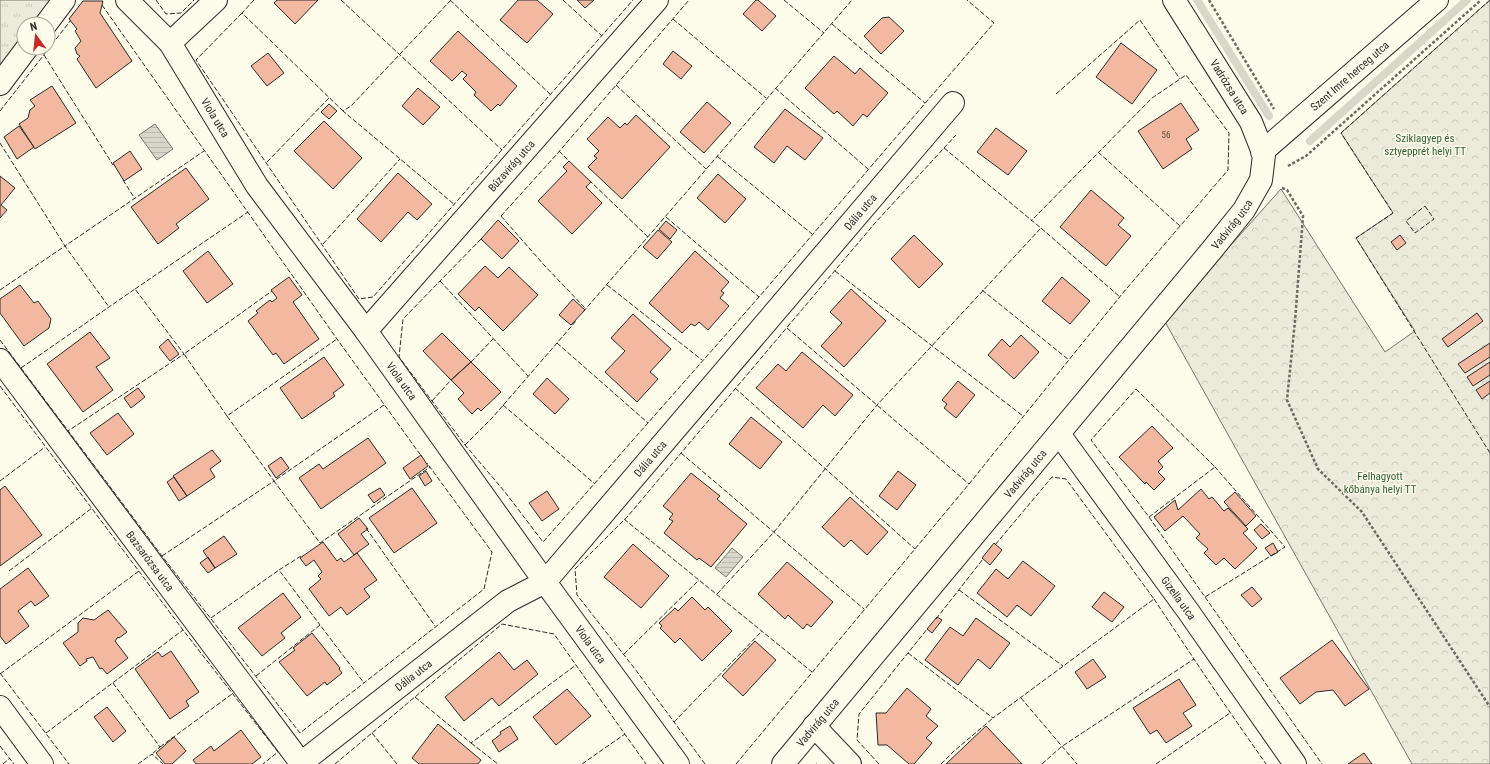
<svg xmlns="http://www.w3.org/2000/svg" width="1490" height="764" font-family="'Roboto Condensed',sans-serif">
  <defs>
    <pattern id="grass-tufts" width="24" height="20" patternUnits="userSpaceOnUse"><rect width="24" height="20" fill="#ecebdb"/><path d="M3 7l-1-3M5 7V3M7 7l1-3M15 17l-1-3M17 17v-4M19 17l1-3" fill="none" stroke="#cbcabc"/></pattern>
    <pattern id="park-crowns" width="20" height="18" patternUnits="userSpaceOnUse"><rect width="20" height="18" fill="#ecebdb"/><path d="M2 6a3 3 0 1 1 6 0M12 15a3 3 0 1 1 6 0" fill="none" stroke="#cbcabc"/></pattern>
    <pattern id="water-rules" width="6" height="5" patternUnits="userSpaceOnUse"><rect width="6" height="5" fill="#d8d7c9"/><path d="M0 2.5h6" fill="none" stroke="#bab9ad"/></pattern>
  </defs>
  <rect width="100%" height="100%" fill="#fdfbea"/>
  <path fill="url(#grass-tufts)" stroke="#74746e" d="M0 0H64L46 24H24V48L0 84Z"/>
  <path fill="url(#park-crowns)" stroke="#74746e" d="M1490 0V764H1412L1164 320 1281 189 1385 352 1415 331 1356 238 1393 213 1341 133Z"/>
  <path fill="url(#water-rules)" stroke="#74746e" d="M155 124 173 149 157 160 139 135Z
    M732 548 743 557 726 577 715 568Z"/>
  <g fill="none" stroke-linecap="round" stroke-linejoin="round">
    <path stroke="#d8d7c9" stroke-width="8" d="M1197 0 1269 116
      M1310 141 1467 0"/>
  </g>
  <path fill="#f2b8a0" stroke="#2b2b2b" d="M277 0H318L295 24 274 3Z
    M518 0H537L553 14 527 43 500 20Z
    M577 0H594L585 8Z
    M756 0H758L776 16 762 31 743 14Z
    M83 1H103L100 13 132 61 96 88 77 59 80 56 77 54 75 48 81 41 75 31 77 29 69 19Z
    M889 17 904 31 881 54 864 36 882 18Z
    M458 31 517 86 500 106 498 104 491 111 474 95 476 92 463 79 467 75 462 71 452 81 430 61Z
    M1121 43 1157 70 1132 104 1096 77Z
    M673 51 692 66 681 79 663 64Z
    M268 53 284 73 267 86 251 66Z
    M834 56 855 74 860 68 888 93 867 117 863 114 853 126 837 111 834 114 805 88Z
    M52 86 76 123 35 149 19 124 28 118 30 110 35 106 30 100Z
    M418 88 440 107 423 125 402 106Z
    M707 102 731 123 704 153 680 132Z
    M1181 103 1199 130 1186 139 1192 149 1163 169 1138 131Z
    M329 104 337 111 329 119 321 112Z
    M785 109 823 138 805 160 787 146 774 163 754 147Z
    M636 115 670 147 622 199 588 167 597 158 594 156 599 151 587 139 608 117 620 128 625 123 627 125Z
    M324 121 362 158 333 189 294 151Z
    M19 126 34 147 17 159 4 137Z
    M996 128 1027 151 1008 175 977 152Z
    M130 151 142 169 124 181 113 163Z
    M569 161 591 182 586 187 602 203 572 234 538 201 567 171 563 167Z
    M186 168 209 199 176 224 179 228 158 244 131 207Z
    M398 173 432 204 417 220 408 212 381 242 357 219Z
    M718 174 746 199 725 223 697 198Z
    M0 176 15 188 1 205 7 210 0 218Z
    M1091 190 1124 218 1118 225 1131 236 1106 266 1060 227Z
    M498 220 519 241 502 259 481 239Z
    M666 221 677 230 670 239 659 229Z
    M658 230 672 242 657 259 643 247Z
    M914 235 943 264 919 288 891 259Z
    M1400 235 1406 243 1397 250 1391 242Z
    M208 251 233 284 207 303 183 271Z
    M695 251 729 282 721 291 724 293 720 298 729 306 708 330 699 322 695 326 691 324 682 333 649 303Z
    M485 266 498 278 509 267 538 295 503 331 479 307 475 311 458 294Z
    M289 277 302 295 293 302 319 339 284 364 276 353 273 355 248 321 258 313 256 311 270 300 272 302 277 298 271 290Z
    M1062 277 1090 301 1070 324 1042 301Z
    M20 285 34 303 38 301 51 319 49 328 24 346 0 313V299Z
    M851 289 886 321 844 367 821 346 842 323 830 312Z
    M573 299 585 310 571 325 559 315Z
    M1477 313 1483 321 1448 347 1442 339Z
    M633 314 671 349 650 372 658 379 637 402 605 372 625 351 611 338Z
    M90 332 110 358 96 367 113 390 83 412 47 364Z
    M442 333 471 362 451 380 423 351Z
    M1021 335 1039 352 1014 379 988 355 1002 339 1010 347Z
    M168 339 179 354 170 361 159 347Z
    M1490 343V357L1465 373 1458 364Z
    M802 352 853 395 835 416 823 405 803 428 756 388 778 364 786 371Z
    M324 357 344 385 333 393 335 396 302 419 280 388Z
    M471 362 501 392 481 411 478 408 472 414 458 399 464 393 451 380Z
    M1490 362V375L1473 386 1467 377Z
    M547 378 569 399 555 414 533 394Z
    M958 381 975 395 956 418 944 408 947 404 942 400Z
    M1490 381V393L1482 399 1476 390Z
    M138 388 145 397 131 408 124 398Z
    M118 413 134 434 107 455 90 433Z
    M751 417 782 442 760 469 729 444Z
    M1152 426 1173 448 1158 461 1163 467 1158 472 1165 479 1154 490 1146 482 1145 484 1119 457Z
    M368 438 386 463 321 509 299 478 319 464 323 469Z
    M212 450 221 461 210 469 215 477 187 496 173 476Z
    M421 455 428 466 410 479 403 468Z
    M281 457 289 468 276 478 268 466Z
    M426 471 432 481 425 486 419 476Z
    M898 471 916 485 897 510 879 496Z
    M691 473 720 496 717 499 747 524 711 567 699 558 697 560 664 533 673 521 669 519 673 514 663 506Z
    M174 477 187 496 179 501 167 482Z
    M5 486 42 535 0 566V490Z
    M380 488 385 495 374 503 368 495Z
    M412 488 437 523 394 553 369 518Z
    M1201 489 1209 499 1212 497 1224 511 1228 508 1248 529 1243 533 1257 548 1235 569 1224 558 1216 565 1204 553 1208 549 1196 538 1200 534 1183 516 1165 531 1154 517 1175 500 1178 510Z
    M547 491 559 509 542 521 529 503Z
    M1235 492 1256 516 1246 526 1224 502Z
    M850 497 888 532 867 555 851 540 844 547 822 527Z
    M359 518 368 529 361 534 369 544 354 555 338 534Z
    M1261 524 1270 533 1262 539 1254 530Z
    M224 536 237 554 215 568 203 551Z
    M323 542 337 561 341 558 344 562 357 553 377 580 364 589 370 597 347 615 341 607 329 616 309 589 321 579 318 576 322 572 314 560 306 566 300 558Z
    M994 543 1002 550 990 565 982 558Z
    M1273 543 1278 552 1271 556 1265 548Z
    M633 544 669 576 641 608 604 577Z
    M208 557 215 568 208 573 200 563Z
    M1023 561 1055 586 1031 616 1017 605 1007 617 977 593 996 569 1008 579Z
    M787 562 833 602 811 627 807 624 803 629 788 615 785 619 758 594Z
    M28 568 49 596 35 606 31 601 18 611 29 626 6 644 0 636V589Z
    M1252 587 1262 599 1252 607 1241 595Z
    M1104 592 1124 607 1112 622 1092 607Z
    M283 593 301 617 281 633 285 638 262 656 238 628Z
    M692 597 705 610 708 607 732 631 702 661 680 638 675 643 660 628 662 626 659 623 675 608 678 611Z
    M108 610 127 632 119 638 118 637 115 641 128 658 107 674 102 668 100 669 93 657 86 659 87 661 80 666 63 643 78 632V623L83 618 94 620Z
    M937 617 942 620 932 633 927 629Z
    M976 618 1010 643 990 669 978 659 958 685 925 660 950 627 963 636Z
    M312 633 340 668 339 669 342 673 327 685 325 682 307 696 279 662 295 650 293 648Z
    M1332 640 1369 689 1345 706 1333 690 1316 692 1300 704 1280 678Z
    M755 641 776 660 743 696 722 676Z
    M171 651 199 692 186 701 189 706 170 719 135 669 158 652 162 657Z
    M499 652 514 670 527 660 538 674 499 706 492 698 464 721 445 697Z
    M1093 659 1106 677 1087 689 1075 672Z
    M1179 679 1196 705 1183 713 1192 726 1166 743 1157 730 1150 734 1133 708Z
    M907 688 931 709 926 716 938 726 926 738 932 743 914 764H909L887 745H878L876 713H886Z
    M567 689 591 716 556 745 533 717Z
    M107 707 126 731 113 742 94 717Z
    M438 724 481 760 478 764H419L412 758Z
    M510 726 518 739 499 752 492 741 501 734 500 732Z
    M986 726 1022 764H946Z
    M241 730 261 757 252 764H196L193 760 211 746 214 751Z
    M174 737 186 751 172 764H165L156 753Z
    M1364 753 1372 764H1348Z"/>
  <g fill="none" stroke-linecap="round" stroke-linejoin="round">
    <g stroke="#2b2b2b" stroke-width="24">
      <g id="street">
        <path id="s1" d="M127 0 170 43 257 186 366 331 545 582 678 764"/>
        <path d="M46 24 64 0"/>
        <path d="M170 43 216 0"/>
        <path d="M0 84 27 48"/>
        <path id="s2" d="M1262 152 1437 0"/>
        <path id="s3" d="M366 331 657 0"/>
        <path id="s4" d="M0 360 301 763"/>
        <path id="s5" d="M1059 434 1188 611 1295 764"/>
        <path d="M0 707 42 764"/>
        <path d="M814 726 850 764"/>
        <path id="s6" d="M300 764 508 601 545 582 953 103"/>
      </g>
    </g>
    <g stroke="#2b2b2b" stroke-width="24">
      <g id="secondary">
        <path id="s7" d="M783 764 1211 251 1244 210 1261 180 1264 155 1251 122 1174 0"/>
      </g>
    </g>
    <path stroke="#6a6964" stroke-width="2.5" stroke-dasharray="3 2" stroke-linecap="butt" d="M1209 0 1274 109
      M1288 166 1306 156 1481 0
      M1282 188 1287 190 1303 216 1295 321 1287 400 1318 469 1362 512 1490 707"/>
    <use href="#street" stroke="#fdfbea" stroke-width="22"/>
    <use href="#secondary" stroke="#fdfbea" stroke-width="22"/>
    <path stroke="#2b2b2b" stroke-width="1" stroke-dasharray="5 2" stroke-linecap="butt" d="M156 0 166 14 181 13 194 0
      M254 0 242 13 343 111
      M341 0 502 150
      M450 0 550 94
      M451 0 351 106 343 111 455 205
      M563 0 602 36
      M784 0 824 33
      M1490 0 1341 133 1393 213 1356 238 1490 453
      M102 5 337 339 422 457
      M242 13 196 60 359 299 373 297 633 0
      M673 19 766 98
      M832 24 925 103
      M44 55 113 165
      M616 85 706 169
      M775 88 868 169
      M1056 94 1140 20 1180 79
      M0 111 71 20
      M0 143 65 246 204 151
      M944 148 1041 228 1120 297
      M559 151 570 162
      M1098 152 1180 226
      M717 156 812 234
      M267 162 329 98
      M123 180 135 199
      M589 180 648 237
      M1425 206 1434 219 1415 233 1406 221Z
      M501 216 557 154 689 0
      M501 216 544 265 586 309
      M666 217 759 297
      M481 239 403 319 399 357 465 445 505 492 543 542 759 297 994 23 967 0
      M323 244 400 159
      M835 271 1023 416
      M440 281 528 376
      M607 285 702 360
      M135 289 248 212
      M0 290 65 246 109 307
      M982 290 1069 360
      M583 312 852 0
      M787 328 969 484
      M0 340 162 556 300 733 484 589 492 552 427 463
      M557 343 648 423
      M471 362 493 339
      M21 368 135 289 184 354 68 431
      M0 386 183 630 278 752 263 764
      M735 388 915 549
      M1136 389 1215 467 1149 517 1091 440Z
      M432 401 451 380
      M384 405 274 481 320 543 430 467
      M503 405 595 484
      M227 416 184 354 272 291
      M465 445 493 417 576 321
      M681 453 864 609
      M0 481 45 447
      M1149 517 1205 597 1285 547 1215 467
      M624 519 812 672
      M366 528 435 626
      M162 556 274 481 227 416 337 339
      M301 556 279 570 320 625
      M9 571 92 508
      M959 590 1063 666
      M717 594 774 532 877 405 1041 228
      M1205 597 1322 764
      M1154 599 1218 695 1266 764
      M211 618 279 570
      M936 619 983 559
      M908 653 993 718 1154 599 1066 479 1052 477 995 545
      M624 654 699 580
      M0 673 69 764
      M0 674 139 571
      M256 676 320 625 364 683
      M113 683 160 747 152 754
      M415 697 471 743 576 665
      M1021 698 1077 764
      M674 722 762 631
      M46 733 183 630
      M372 733 397 764
      M471 743 498 764
      M0 746 14 764
      M160 747 232 694
      M3 764 10 758
      M138 764 152 754 163 764
      M335 764 502 624 554 634 646 764
      M582 764 625 734
      M705 764 635 669 577 595 575 569 628 516 875 223 956 135
      M736 764 969 484 1122 294 1228 170 1229 133 1186 75 1152 98 1031 221
      M816 764H817
      M879 764 857 740 859 714 928 628
      M941 764 953 752 993 718
      M1042 764 1061 747 1194 659
      M1156 764 1230 713"/>
  </g>
  <g text-anchor="middle" dominant-baseline="central" stroke-width="3" stroke-linejoin="round" paint-order="stroke">
    <g font-size="9" fill="#5d4e48">
      <text x="1166" y="135">56</text>
    </g>
    <g font-size="11" fill="#2b2b2b" stroke="#fdfbea">
      <text stroke="none"><textPath href="#s2" startOffset="116">Szent Imre herceg utca</textPath></text>
      <text transform="translate(1229 87) rotate(58)">Vadrózsa utca</text>
      <text stroke="none"><textPath href="#s1" startOffset="148">Viola utca</textPath></text>
      <text stroke="none"><textPath href="#s3" startOffset="220">Búzavirág utca</textPath></text>
      <text stroke="none"><textPath href="#s6" startOffset="792">Dália utca</textPath></text>
      <text stroke="none"><textPath href="#s7" startOffset="702">Vadvirág utca</textPath></text>
      <text stroke="none"><textPath href="#s1" startOffset="471">Viola utca</textPath></text>
      <text stroke="none"><textPath href="#s6" startOffset="468">Dália utca</textPath></text>
      <text stroke="none"><textPath href="#s7" startOffset="378">Vadvirág utca</textPath></text>
      <text stroke="none"><textPath href="#s4" startOffset="251">Bazsarózsa utca</textPath></text>
      <text stroke="none"><textPath href="#s5" startOffset="203">Gizella utca</textPath></text>
      <text stroke="none"><textPath href="#s1" startOffset="795">Viola utca</textPath></text>
      <text stroke="none"><textPath href="#s6" startOffset="144">Dália utca</textPath></text>
      <text stroke="none"><textPath href="#s7" startOffset="54">Vadvirág utca</textPath></text>
    </g>
    <g font-size="11" fill="#34623c" stroke="#fdfbea">
      <text x="1425" y="138">Sziklagyep és<tspan x="1425" dy="13">sztyepprét helyi TT</tspan></text>
      <text x="1380" y="476">Felhagyott<tspan x="1380" dy="13">kőbánya helyi TT</tspan></text>
    </g>
  </g>
  <g transform="translate(36 36) rotate(345)"><circle r="19" fill="#fdfbea" stroke="#a9a89e"/>
  <path d="M0-3L7 15L0 10L-7 15Z" fill="#c62828"/>
  <text y="-6" font-size="11" font-weight="bold" text-anchor="middle" fill="#2b2b2b">N</text>
  </g>
</svg>
